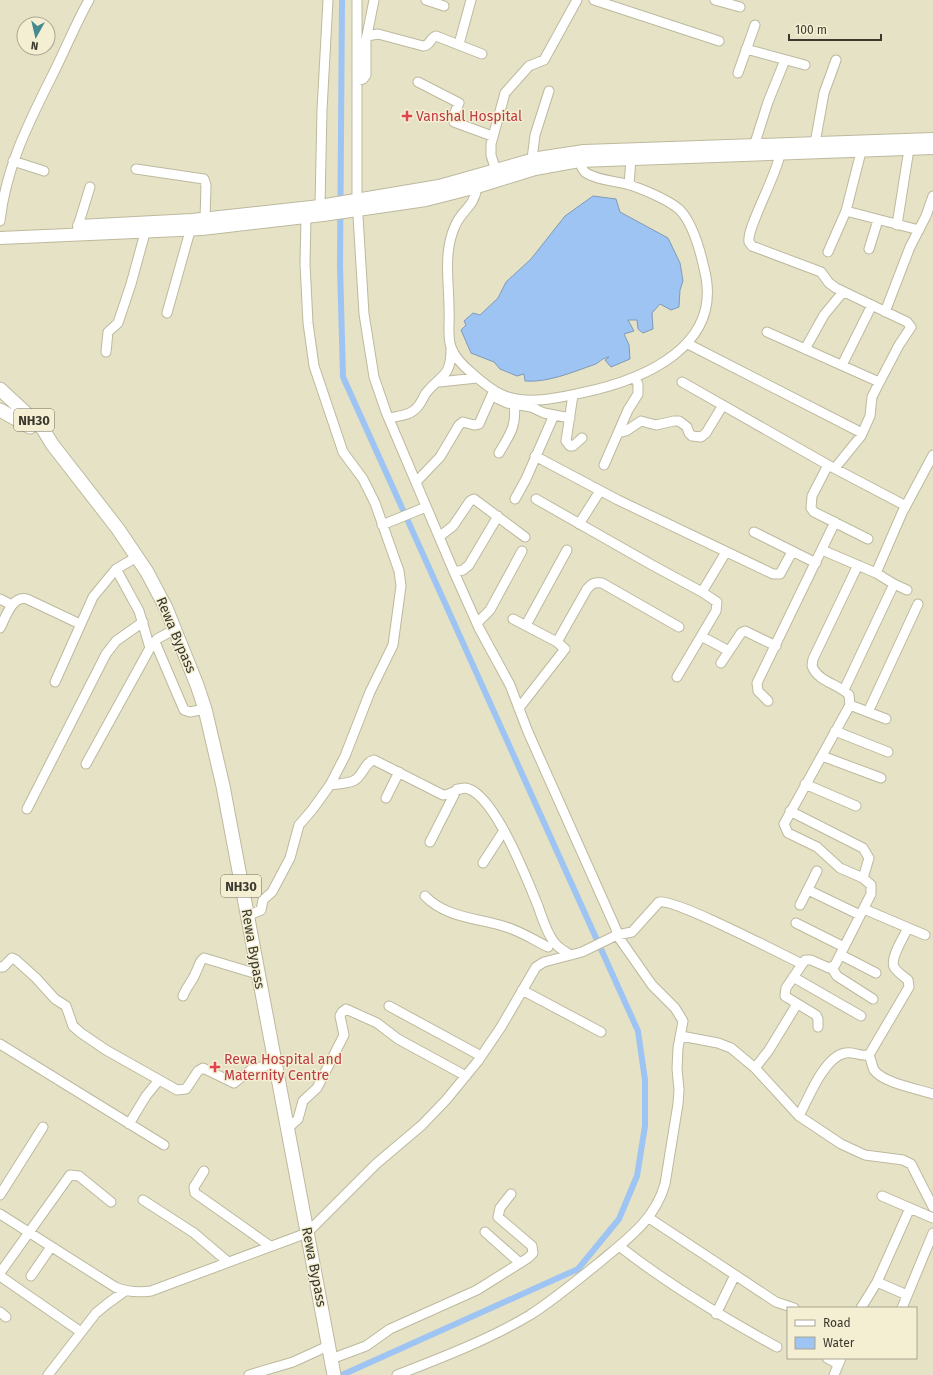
<svg xmlns="http://www.w3.org/2000/svg" width="933" height="1375" font-family="'Fira Sans',sans-serif">
  <rect width="100%" height="100%" fill="#e6e2c6"/>
  <path fill="#9dc4f2" stroke="#809ab7" d="M593 196 616 199 620 212 668 238 680 263 683 281 680 290 679 307 671 310 660 304 652 313 653 329 643 333 638 329 637 320H628L634 331 624 334 629 345 630 359 611 367 605 360 609 357C601 358 600 363 593 365 573 372 547 383 525 381L524 374 517 376 500 369 494 362 471 353 461 330 466 325 464 321 473 313 480 315 498 298 506 282 531 259 565 216Z"/>
  <g fill="none" stroke-linecap="round" stroke-linejoin="round">
    <path stroke="#9dc4f2" stroke-width="6" d="M342 0 340 266 343 377 638 1031 645 1080V1126L637 1176 619 1219 578 1269 342 1375"/>
    <g stroke="#bdb99e" stroke-width="11">
      <path id="minor" d="M357 0V200L364 314 374 377 386 412 454 572 479 628 510 685 528 732 616 929 617 935 652 985 675 1008 683 1021 678 1048 677 1069 679 1090 678 1104 665 1184C655 1220 627 1239 600 1262 577 1280 555 1299 530 1315 490 1339 441 1358 397 1375
        M426 0 444 6
        M594 0 719 41
        M715 0 740 7
        M367 36 378 34 423 46C430 46 430 38 436 36L482 54
        M459 44 471 0
        M746 49 805 65
        M738 73 755 25
        M357 81 363 79 366 75V40L374 0
        M418 82 459 103 453 117 454 122 492 136
        M815 143 824 93 836 60
        M754 146 768 102 785 60
        M780 154C777 175 746 229 749 242L752 246 821 272 829 283 836 288 907 322 911 327 899 345 877 387 872 397 870 416 861 436 835 468
        M532 159 535 135 549 91
        M13 161 44 171
        M136 169 204 179 206 185 205 219
        M496 171 491 155V144L505 93 529 66 544 60 577 0
        M629 185 631 159
        M477 187C474 208 462 209 455 226 443 253 449 280 449 309 450 322 447 335 451 347 455 358 464 367 473 374 483 383 495 393 508 397 532 404 557 398 581 393 644 380 725 346 704 268 700 250 693 224 680 210 669 200 641 188 626 184 614 181 597 180 586 173 582 170 581 165 579 161
        M320 206 322 110 328 0
        M846 211 919 230
        M0 221C6 166 30 120 54 72 66 48 76 23 89 0
        M897 225 909 149
        M78 226 90 187
        M869 249 878 220
        M828 252 846 211 861 152
        M885 312 910 247 926 216 933 196
        M167 313 192 224
        M767 332 879 382
        M688 344 862 433
        M805 349 824 315 843 292
        M106 352 108 332 118 323 131 284 145 233
        M842 365 872 305
        M439 382 477 378
        M682 382 828 465 906 506
        M573 395 566 441 570 446H573L582 438
        M492 396 507 403 531 407 544 413 570 418
        M389 418C397 416 407 416 413 411 420 407 422 399 426 393 441 374 451 378 451 349
        M618 433 626 431 641 421 656 425 674 421H679L687 427 689 433 692 436 701 437 706 433 723 405
        M499 453C510 434 517 426 514 404
        M535 456 618 500 773 574H780L792 552
        M604 465 628 410 638 394V384L635 378
        M828 465 812 496 811 508 814 512 868 539
        M416 482 440 457 459 425 463 422 474 425 479 424 494 390
        M515 499 526 479 554 415
        M536 499 652 565 702 592 717 602 716 611 677 677
        M579 524 600 491
        M382 525 426 507
        M754 532 816 563
        M439 537 453 526 470 501 474 499 525 537
        M822 550 876 573
        M116 569 139 611 150 648
        M454 572 463 570 469 565 498 516
        M894 584 907 590
        M702 592 726 552
        M0 599 12 605
        M513 619 557 642 565 649 519 708
        M477 623 490 610 522 551
        M526 625 567 550
        M0 628C6 617 12 595 27 599L80 624
        M701 636 729 651
        M155 642 184 710 190 712 205 709
        M557 642 587 589C592 583 595 582 602 583L679 627
        M721 663 741 633 745 631 776 646
        M55 682 93 597 116 569 137 557
        M844 690 894 584 876 573 902 513 933 455
        M768 701 758 691 757 683 835 522
        M850 705 886 719
        M868 712 918 604
        M835 731 888 752
        M822 756 881 778
        M86 764 150 648 157 639 175 629
        M805 784 856 806
        M330 785C337 784 348 784 355 780 363 775 365 762 374 760L443 795C453 795 459 785 469 789 496 799 527 879 538 906 542 917 546 932 554 942 558 948 564 951 571 955
        M386 798 399 772
        M27 809 106 654 116 641 143 622
        M790 811 863 848 869 858 863 878
        M430 842 457 789
        M483 863 503 832
        M808 890 860 915
        M425 896C446 918 478 918 506 927 520 931 534 940 548 947
        M800 905 817 871
        M864 909 925 935
        M247 916 261 910 263 900 272 892 290 858 299 825 312 810 330 785 345 756 370 692 393 645 401 586 399 571 375 503 363 479 343 452 314 366 308 323 305 264 306 217
        M796 923 844 947
        M841 955 876 973
        M0 967H3L12 958 16 960 36 978 55 999 66 1006 73 1026 81 1033 106 1050 177 1090 186 1089 198 1071 203 1068 234 1083 252 1069 274 1064
        M832 968 837 976 873 999
        M793 977 861 1016
        M522 990 601 1032
        M183 996C186 987 193 981 196 972 199 967 199 961 204 958L257 974
        M389 1006 481 1056
        M818 1027V1019L816 1015 788 998 785 996 786 988 805 960H811L829 968 835 965 871 894V885L863 878 840 868 817 847 788 833 784 824 850 705 849 695C839 684 818 682 812 666L813 659 858 565
        M681 1036 718 1043 731 1048 755 1068 799 1116 841 1144 865 1155 903 1160 911 1164 933 1207
        M0 1044 164 1145
        M869 1055C871 1059 872 1066 874 1070 883 1083 918 1089 933 1094
        M755 1068 769 1050 797 1004
        M799 1116C808 1099 824 1057 845 1053 854 1051 860 1057 869 1055L909 987 908 980C903 976 897 972 894 967 890 958 904 936 908 928
        M129 1124 146 1096 159 1080
        M287 1129 298 1119 303 1101 317 1088 344 1035 340 1016 342 1012 346 1009 377 1023 398 1039 466 1076
        M204 1171 194 1187 195 1193 270 1246
        M0 1195 43 1127
        M882 1196 933 1218
        M143 1200 194 1233 228 1262
        M0 1214 115 1287C127 1292 137 1293 151 1291L307 1233 376 1164 422 1125 446 1100 478 1061 501 1027 536 967 544 962 582 952 617 935 632 932 659 902C674 898 781 954 802 964
        M649 1218 776 1302 794 1308
        M485 1232 520 1263
        M619 1246C669 1285 722 1317 777 1347
        M0 1273 70 1175 79 1176 111 1202
        M0 1276 81 1332
        M31 1276 51 1247
        M877 1282 907 1295
        M861 1308 877 1282 910 1208
        M902 1308 933 1233
        M0 1312 6 1317
        M716 1314 735 1275
        M827 1358 838 1364
        M331 1359 366 1346 390 1329 477 1290 528 1258 533 1253 532 1246 498 1217 500 1208 511 1194
        M48 1375 96 1313 107 1304 125 1291
        M249 1375 293 1362 328 1346
        M834 1375 841 1358"/>
    </g>
    <g stroke="#bdb99e" stroke-width="14">
      <path id="major" d="M79 226 192 220 320 206 439 186 538 158 584 151 933 139
        M0 238 202 229 323 215 426 200 477 187 535 169 579 161 933 148"/>
    </g>
    <g stroke="#bdb99e" stroke-width="15">
      <path id="highway" d="M0 389 43 429 52 444 118 529 147 572 166 608 197 685 205 709 223 786 334 1375
        M0 410 30 427"/>
    </g>
    <use href="#minor" stroke="#fff" stroke-width="9"/>
    <use href="#major" stroke="#fff" stroke-width="12"/>
    <use href="#highway" stroke="#fff" stroke-width="13"/>
  </g>
  <g fill="#e0444e" stroke="#f4efd3" stroke-width="1.5">
    <path d="M405 110h4v4h4v4h-4v4h-4v-4h-4v-4h4z"/>
    <path d="M213 1061h4v4h4v4h-4v4h-4v-4h-4v-4h4z"/>
  </g>
  <g text-anchor="middle" dominant-baseline="central" stroke-width="3" stroke-linejoin="round" paint-order="stroke">
    <g fill="#f4efd3" stroke="#727060" stroke-width="1">
      <rect x="14" y="409" width="40" height="22" rx="3"/>
      <rect x="221" y="875" width="40" height="22" rx="3"/>
    </g>
    <g font-size="13" font-weight="bold" fill="#3b392e">
      <text x="34" y="420">NH30</text>
      <text x="241" y="886">NH30</text>
    </g>
    <g font-size="14" fill="#be3a42" stroke="#f4efd3" text-anchor="start">
      <text x="416" y="116">Vanshal Hospital</text>
      <text x="224" y="1059">Rewa Hospital and<tspan x="224" dy="16">Maternity Centre</tspan></text>
    </g>
    <g font-size="14" fill="#3b392e" stroke="#f4efd3">
      <text transform="translate(176 635) rotate(67)">Rewa Bypass</text>
      <text transform="translate(253 949) rotate(80)">Rewa Bypass</text>
      <text transform="translate(314 1267) rotate(79)">Rewa Bypass</text>
    </g>
  </g>
  <rect x="787" y="1307" width="130" height="52" fill="#f4efd3" stroke="#aaa691"/>
  <rect x="795" y="1320" width="20" height="6" fill="#ffffff" stroke="#aaa691"/>
  <text x="823" y="1327" font-size="12" fill="#3b392e">Road</text>
  <rect x="795" y="1337" width="20" height="12" fill="#9dc4f2" stroke="#aaa691"/>
  <text x="823" y="1347" font-size="12" fill="#3b392e">Water</text>
  <g transform="translate(36 36) rotate(188)"><circle r="19" fill="#f4efd3" stroke="#aaa691"/>
  <path d="M0-3L7 15L0 10L-7 15Z" fill="#438b90"/>
  <text y="-6" font-size="11" font-weight="bold" text-anchor="middle" fill="#3b392e">N</text>
  </g>
  <path d="M789 34v6h92v-6" fill="none" stroke="#3b392e" stroke-width="2"/>
  <text x="795" y="34" font-size="12" fill="#3b392e" stroke="#f4efd3" stroke-width="3" paint-order="stroke">100 m</text>
</svg>
